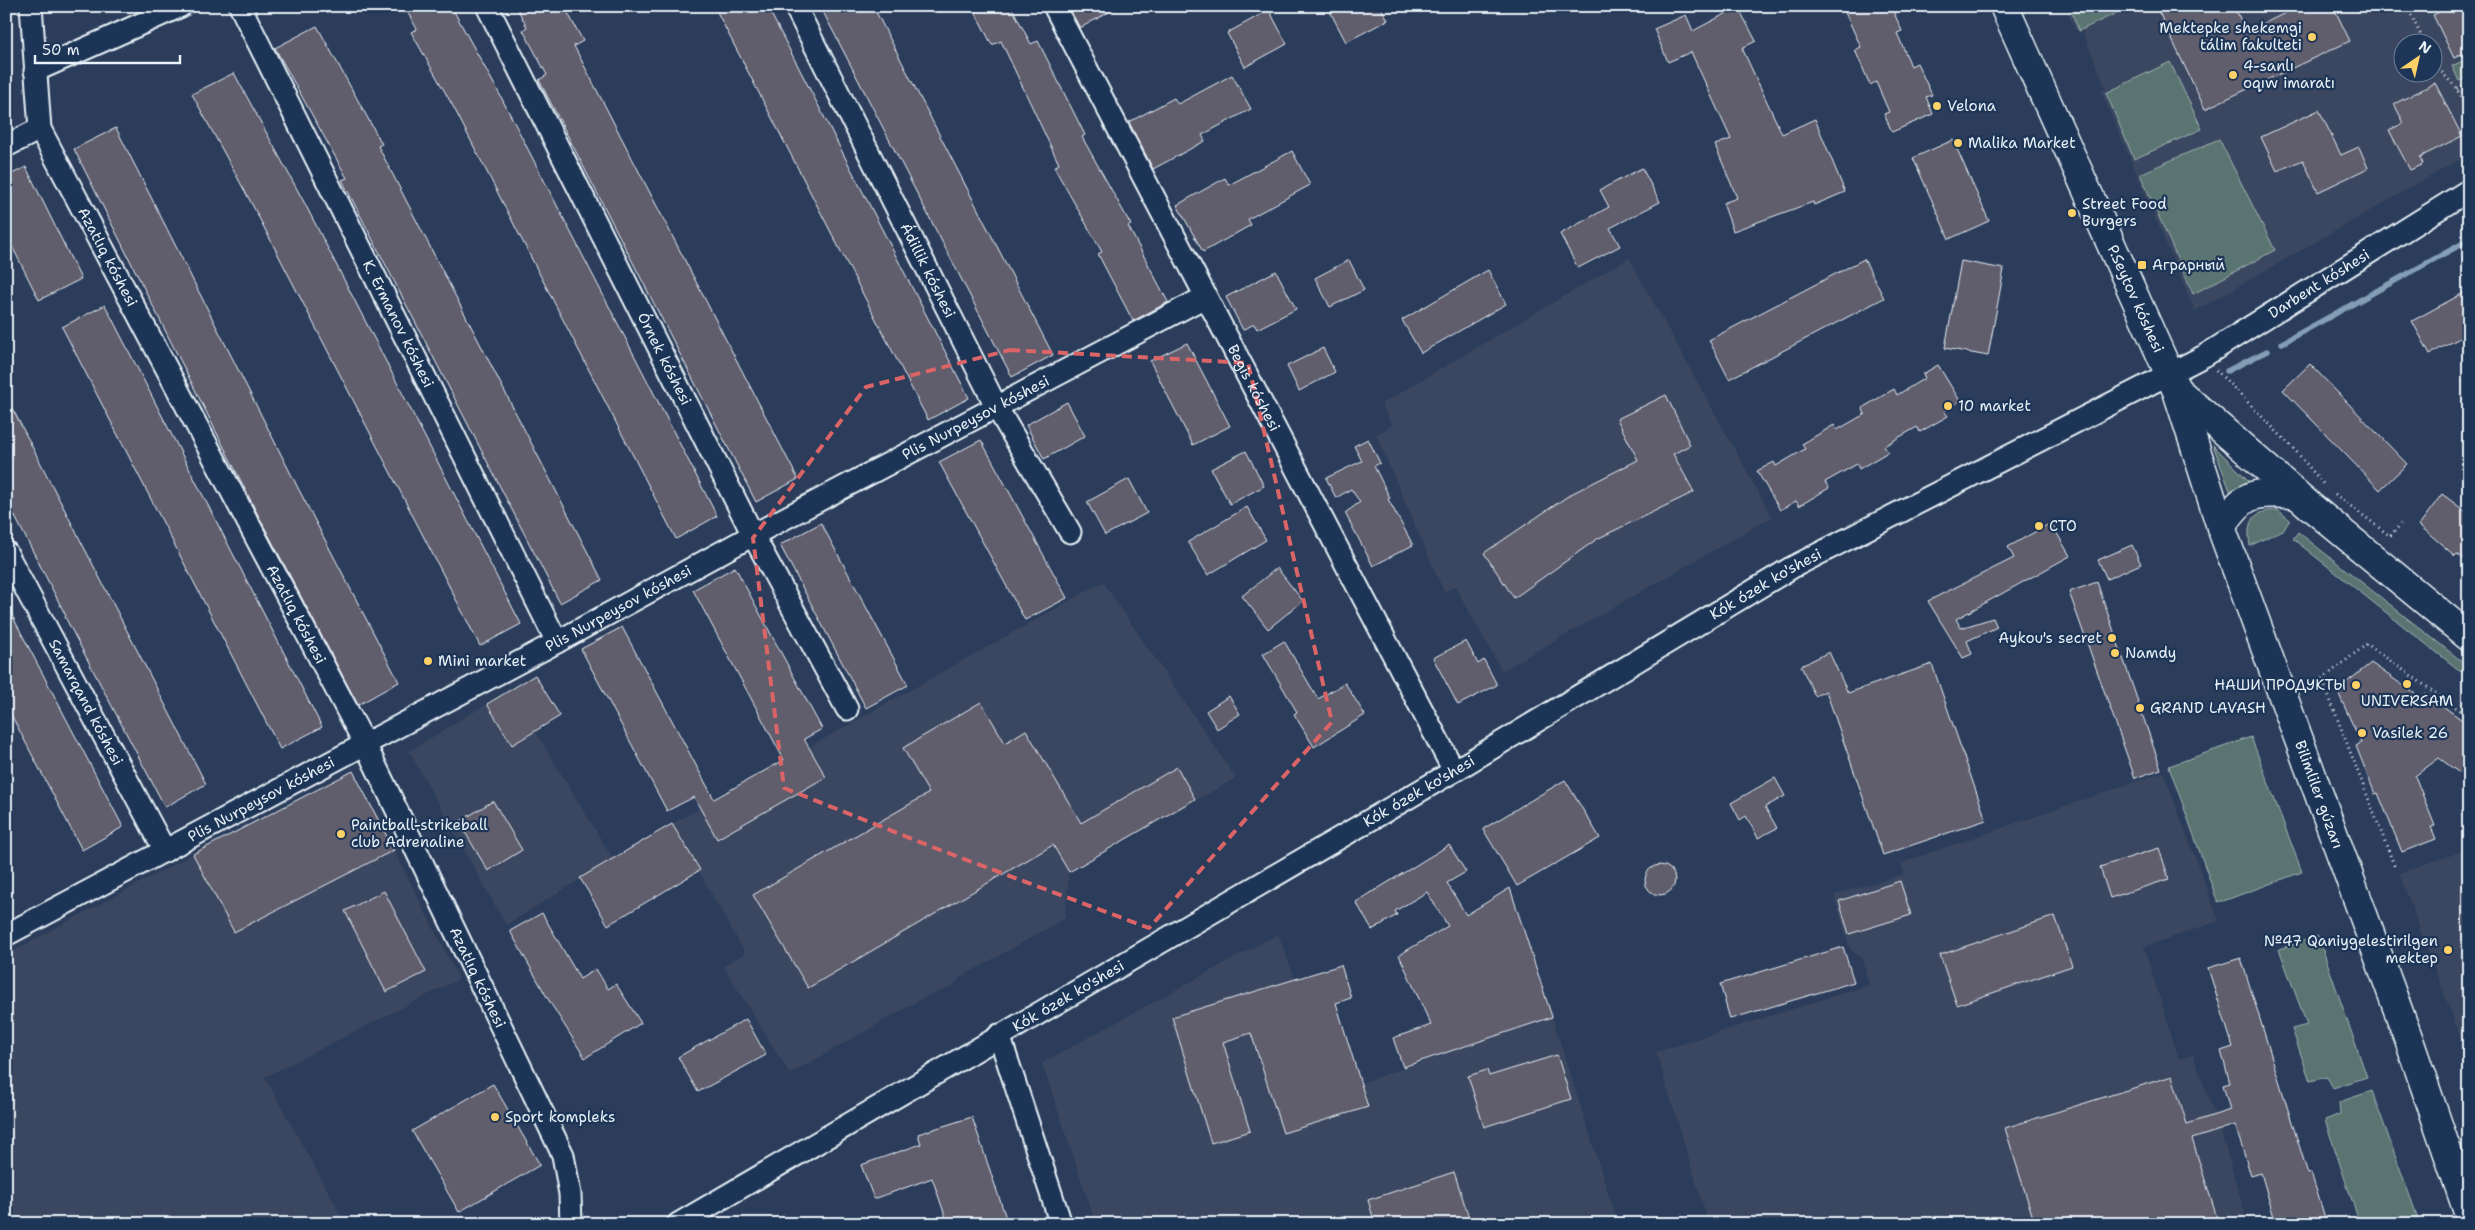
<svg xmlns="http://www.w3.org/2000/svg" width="2475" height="1230" font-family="'Shantell Sans',sans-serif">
  <rect width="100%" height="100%" fill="#2b3d5b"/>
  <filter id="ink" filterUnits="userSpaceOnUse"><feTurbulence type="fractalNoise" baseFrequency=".02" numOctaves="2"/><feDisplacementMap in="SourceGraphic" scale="10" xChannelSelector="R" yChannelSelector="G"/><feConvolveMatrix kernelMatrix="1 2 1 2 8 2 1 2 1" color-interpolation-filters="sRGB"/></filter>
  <g filter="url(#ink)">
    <path fill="#3b4760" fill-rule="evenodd" d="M2065 6H2469V154L2195 311 2101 91 2106 89 2094 59 2081 28 2075 30ZM2402 42H2432V72H2402Z
      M1629 258 1772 517 1502 671 1455 586 1444 592 1376 435 1392 425 1381 404Z
      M1103 582 1236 778 1069 872 1065 918 960 978 953 986 927 996 790 1074 723 966 745 953 672 824Z
      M487 704 512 745 535 731 613 859 506 925 409 751Z
      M2163 772 2219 921 2144 947 2179 1059 2193 1055 2220 1129 2248 1224H1709L1656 1052 1869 985 1862 958 1850 949 1834 895 1904 874 1901 863Z
      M2469 849V1060L2399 873Z
      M394 850 459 979 265 1077 346 1224H6V955L193 854Z
      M1278 934 1295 979 1341 965 1351 998 1336 1003 1361 1083 1552 1017 1618 1224H1096L1042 1063Z"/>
    <path fill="#5a7471" stroke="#a1b2b4" d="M2069 6H2131L2079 31Z
      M2469 58V77L2459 81 2452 66Z
      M2170 62 2202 129 2134 159 2106 93Z
      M2219 139 2275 250 2193 294 2140 174Z
      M2213 445 2256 488 2233 499Z
      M2278 510 2290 520 2284 529 2250 546C2246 521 2252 511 2278 510Z
      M2298 532 2469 667V678L2293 539Z
      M2251 737 2302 872 2218 903 2169 766Z
      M2318 936 2367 1077 2333 1088 2327 1077 2310 1081 2292 1029 2307 1025 2279 949Z
      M2372 1091 2420 1224H2360L2325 1120 2340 1114 2339 1102Z"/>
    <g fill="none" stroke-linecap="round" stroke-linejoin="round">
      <path stroke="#849eb5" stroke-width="5.5" d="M2282 343 2469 240
        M2227 371 2267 351"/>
    </g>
    <path fill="#615d6d" stroke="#e8f1f8" d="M404 6H451L500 95 717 516 676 539 454 108 411 32 417 29Z
      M516 6H564L583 41 574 46 798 479 756 502 539 80 547 75 523 30 527 27Z
      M714 6H767L969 398 928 420Z
      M820 6H873L1053 355 1012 377Z
      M972 6H1011L1031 44 1038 41 1085 135 1082 137 1131 225 1128 226 1168 302 1133 321 1098 254 1102 252 1054 167 1059 164 1001 41 992 45Z
      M1068 6H1120L1080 28Z
      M1327 6H1380L1388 20 1346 42Z
      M1842 6H1891L1902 31 1897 33 1911 66 1917 63 1932 95 1926 97 1933 114 1892 132 1884 114 1889 112 1876 82 1870 85 1855 50 1861 47Z
      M2156 6H2234L2246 32 2300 6H2333L2350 41 2205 109Z
      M2452 6H2469V51L2454 58 2433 15Z
      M1738 7 1756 41 1742 48 1782 134 1815 119 1845 192 1814 205 1813 202 1733 231 1723 203 1737 198 1715 145 1731 139 1691 52 1668 62 1654 29 1686 15 1693 31Z
      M1269 10 1287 44 1245 67 1227 33Z
      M317 26 382 144 378 146 602 580 560 603 342 180 347 178 275 48Z
      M234 73 304 202 521 624 480 646 254 208 192 94Z
      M1232 75 1251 109 1202 135 1205 141 1153 169 1129 122 1174 98 1178 104Z
      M2435 83 2462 136 2420 157 2423 164 2410 170 2389 130 2404 123 2394 104Z
      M2319 110 2341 155 2359 147 2368 168 2318 192 2303 160 2277 171 2261 137Z
      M116 128 298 488 399 682 358 705 258 515 74 149Z
      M1953 140 1989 221 1949 239 1913 158Z
      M1292 151 1310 185 1248 219 1251 225 1203 252 1177 205 1225 178 1229 185Z
      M26 167 81 279 39 300 6 234V177Z
      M1642 168 1660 202 1610 228 1620 246 1578 268 1560 234 1609 207 1600 190Z
      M1864 259 1884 298 1729 379 1709 340Z
      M1349 260 1364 290 1330 307 1315 278Z
      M1961 261 2004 269 1988 356 1945 348Z
      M1488 270 1506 304 1421 353 1402 320Z
      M1276 271 1296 309 1257 329 1254 324 1243 330 1226 297Z
      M2469 290V333L2430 354 2412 321Z
      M105 305 322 727 280 749 62 327Z
      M1187 343 1230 426 1193 445 1150 361Z
      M1323 348 1335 372 1299 391 1287 366Z
      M2310 364 2407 464 2380 490 2283 390Z
      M1938 365 1960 401 1944 411 1948 416 1920 432 1917 427 1884 446 1888 452 1859 469 1857 464 1825 482 1829 488 1799 506 1796 501 1780 510 1757 471 1774 462 1776 466 1805 449 1802 444 1834 425 1837 430 1865 414 1862 408 1894 389 1897 395 1925 378 1923 374Z
      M1666 395 1690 445 1673 454 1694 492 1597 539 1514 598 1484 553 1571 494 1638 460 1617 419Z
      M6 396 206 784 165 807 65 617 66 616 6 499Z
      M1067 402 1085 436 1044 459 1026 425Z
      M1368 439 1380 463 1374 466 1390 498 1388 499 1413 545 1373 566 1345 513 1360 502 1351 489 1336 498 1326 478 1362 461 1354 446Z
      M981 440 1067 598 1025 620 939 462Z
      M1246 451 1264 486 1230 504 1211 469Z
      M1129 479 1147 513 1105 535 1087 502Z
      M2442 494 2469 514V562L2457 554 2455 556 2419 525Z
      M1247 507 1266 540 1208 575 1188 542Z
      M821 523 908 685 866 708 780 545Z
      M2051 523 2070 556 1956 619 1961 628 1993 618 1997 627 1967 641 1972 654 1963 658 1928 601 2014 558 2008 547Z
      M2132 545 2141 564 2107 579 2098 560Z
      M735 567 822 729 804 739 826 777 717 839 694 797 667 811 581 649 622 627 714 799 784 760 693 590Z
      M1277 568 1303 601 1268 629 1242 596Z
      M2097 582 2161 769 2135 778 2069 592Z
      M6 604 123 827 82 850 6 705Z
      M1284 641 1318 699 1345 683 1365 715 1314 747 1294 714 1297 712 1263 654Z
      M1466 641 1478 664 1484 660 1497 685 1458 705 1433 658Z
      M1829 652 1848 693 1932 664 1986 820 1883 855 1826 691 1815 696 1801 666Z
      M2371 663 2421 698 2425 693 2469 725V780L2439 758 2415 776 2435 826 2431 827 2436 839 2402 852 2378 793 2375 794 2356 746 2361 743 2337 690Z
      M535 675 560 716 512 745 487 704Z
      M1229 696 1240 714 1217 729 1206 711Z
      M981 702 1005 743 1026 730 1081 823 1177 767 1195 799 1069 872 1053 845 808 988 753 895 929 793 903 748Z
      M353 771 394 850 234 932 193 854Z
      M1775 778 1785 796 1765 807 1777 828 1758 838 1746 816 1740 820 1731 803Z
      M1565 780 1600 838 1517 886 1483 829Z
      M493 801 522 850 488 871 459 822Z
      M672 824 700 870 608 925 580 878Z
      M1449 845 1466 872 1447 883 1466 915 1510 888 1552 1017 1403 1067 1393 1038 1431 1025 1399 955 1448 926 1427 892 1395 911 1397 915 1372 930 1356 902Z
      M2159 848 2169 879 2110 898 2100 867Z
      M1645 880a15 15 0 1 1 30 0a15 15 0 1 1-30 0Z
      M1900 881 1911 915 1849 934 1839 901Z
      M384 891 426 972 386 992 345 911Z
      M542 913 580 979 596 969 608 989 616 984 641 1023 585 1058 548 999 510 931Z
      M2055 916 2072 966 1957 1005 1940 955Z
      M1843 947 1854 982 1730 1019 1720 984Z
      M2241 958 2308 1174 2311 1173 2327 1224H2276L2261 1173 2251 1176 2235 1125 2192 1139 2219 1224H2035L2005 1128 2172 1076 2187 1124 2230 1110 2223 1085 2230 1083 2221 1051 2233 1047 2208 968Z
      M1341 965 1351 998 1336 1003 1368 1107 1283 1133 1251 1033 1223 1042 1250 1131 1211 1143 1172 1017Z
      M746 1019 766 1055 698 1092 678 1057Z
      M1557 1055 1571 1099 1484 1127 1468 1076 1487 1070 1489 1076Z
      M493 1084 540 1165 459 1212 412 1131Z
      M972 1117 1008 1224H948L932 1178 874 1199 861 1165 921 1144 918 1134Z
      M1454 1172 1471 1224H1375L1368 1200Z"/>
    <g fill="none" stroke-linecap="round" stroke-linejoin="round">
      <g stroke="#e8f1f8" stroke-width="25">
        <g id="street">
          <path id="s1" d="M31 6 40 129 365 744 563 1155 570 1194 571 1224"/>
          <path id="s2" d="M240 6 557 642"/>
          <path id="s3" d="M487 6 753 535 847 709"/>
          <path id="s4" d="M795 6 997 408 1070 532"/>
          <path id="s5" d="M1054 6 1454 771"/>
          <path d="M35 71 181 6"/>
          <path d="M6 146 40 129"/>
          <path id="s6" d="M6 552 165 851"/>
          <path id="s7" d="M6 935 557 642 753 535 1205 297"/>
          <path d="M999 1035 1061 1224"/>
          <path id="s8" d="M678 1224 1454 771 1791 568 2204 356 2469 190"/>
        </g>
      </g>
      <g stroke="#e8f1f8" stroke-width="31">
        <g id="secondary">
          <path id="s9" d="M2004 6 2177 391 2221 527 2409 1040 2469 1215"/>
          <path d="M2178 391 2310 506 2469 637"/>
          <path d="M2221 527C2246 490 2253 493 2296 494"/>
        </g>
      </g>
      <path stroke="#e8f1f8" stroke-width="3" stroke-dasharray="1 4" stroke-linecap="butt" d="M2407 6 2424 42
        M2409 11 2419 6
        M2432 61 2457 89 2469 114
        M2457 89 2469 84
        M2216 370 2294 449 2325 486
        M2335 494 2390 536 2401 524
        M2469 859 2466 868 2469 876
        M2394 865 2322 679 2367 644 2469 717"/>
      <use href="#street" stroke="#1d3557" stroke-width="21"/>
      <use href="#secondary" stroke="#1d3557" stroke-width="28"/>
    </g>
  </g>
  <path fill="none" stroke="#db6466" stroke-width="4" stroke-dasharray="10 6" stroke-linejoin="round" d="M1010 350 1248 363 1332 722 1149 928 940 850 784 788 753 538 866 387Z"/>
  <g fill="#ffd166" stroke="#1d3557" stroke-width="2">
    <circle cx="2312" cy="37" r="5"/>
    <circle cx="2233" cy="75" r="5"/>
    <circle cx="1937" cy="106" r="5"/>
    <circle cx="1958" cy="143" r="5"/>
    <circle cx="2072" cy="213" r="5"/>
    <rect x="2137" y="260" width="10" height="10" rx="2.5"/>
    <circle cx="1948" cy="406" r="5"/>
    <circle cx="2039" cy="526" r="5"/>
    <circle cx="2112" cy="638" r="5"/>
    <circle cx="2115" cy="653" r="5"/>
    <circle cx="428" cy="661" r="5"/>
    <circle cx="2407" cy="684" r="5"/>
    <circle cx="2356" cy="685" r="5"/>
    <circle cx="2140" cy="708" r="5"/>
    <circle cx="2362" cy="733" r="5"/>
    <circle cx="341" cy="834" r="5"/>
    <circle cx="2448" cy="950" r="5"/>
    <circle cx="495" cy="1117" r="5"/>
  </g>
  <g text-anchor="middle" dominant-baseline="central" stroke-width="4.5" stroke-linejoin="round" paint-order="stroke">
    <g font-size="15" fill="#e8f1f8" stroke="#1d3557" text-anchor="start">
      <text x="2302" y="28" text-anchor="end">Mektepke shekemgi<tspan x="2302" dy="17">tálim fakulteti</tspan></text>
      <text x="2243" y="66">4-sanlı<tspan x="2243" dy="17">oqıw imaratı</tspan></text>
      <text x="1947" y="106">Velona</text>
      <text x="1968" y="143">Malika Market</text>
      <text x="2082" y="204">Street Food<tspan x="2082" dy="17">Burgers</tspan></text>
      <text x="2152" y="265">Аграрный</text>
      <text x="1958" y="406">10 market</text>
      <text x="2049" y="526">СТО</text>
      <text x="2102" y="638" text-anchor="end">Aykou's secret</text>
      <text x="2125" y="653">Namdy</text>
      <text x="438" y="661">Mini market</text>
      <text x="2346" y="685" text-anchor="end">НАШИ ПРОДУКТЫ</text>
      <text x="2407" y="701" text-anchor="middle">UNIVERSAM</text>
      <text x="2150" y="708">GRAND LAVASH</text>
      <text x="2372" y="733">Vasilek 26</text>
      <text x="351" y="825">Paintball-strikeball<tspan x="351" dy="17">club Adrenaline</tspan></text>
      <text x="2438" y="941" text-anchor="end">№47 Qaniygelestirilgen<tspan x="2438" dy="17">mektep</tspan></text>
      <text x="505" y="1117">Sport kompleks</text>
    </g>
    <g font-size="15" fill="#e8f1f8" stroke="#1d3557">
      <text stroke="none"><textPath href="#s1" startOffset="268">Azatlıq kóshesi</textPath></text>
      <text stroke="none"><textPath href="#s4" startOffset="296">Ádillik kóshesi</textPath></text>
      <text stroke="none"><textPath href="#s8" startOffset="1892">Darbent kóshesi</textPath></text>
      <text stroke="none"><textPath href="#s9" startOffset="321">P.Seytov kóshesi</textPath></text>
      <text stroke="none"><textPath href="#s2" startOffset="355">K. Ermanov kóshesi</textPath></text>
      <text stroke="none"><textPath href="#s3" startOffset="395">Órnek kóshesi</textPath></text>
      <text stroke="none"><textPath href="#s5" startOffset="431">Begis kóshesi</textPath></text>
      <text stroke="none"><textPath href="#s7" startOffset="1099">Plis Nurpeysov kóshesi</textPath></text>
      <text stroke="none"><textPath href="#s8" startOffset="1262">Kók ózek ko'shesi</textPath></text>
      <text stroke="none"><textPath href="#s7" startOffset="694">Plis Nurpeysov kóshesi</textPath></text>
      <text stroke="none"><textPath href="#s1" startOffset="672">Azatlıq kóshesi</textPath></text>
      <text stroke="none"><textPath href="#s6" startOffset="170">Samarqand kóshesi</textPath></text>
      <text stroke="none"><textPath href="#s8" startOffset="858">Kók ózek ko'shesi</textPath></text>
      <text stroke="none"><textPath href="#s9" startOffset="850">Bilimliler gúzarı</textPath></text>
      <text stroke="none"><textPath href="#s7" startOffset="289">Plis Nurpeysov kóshesi</textPath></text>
      <text stroke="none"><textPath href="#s1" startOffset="1078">Azatlıq kóshesi</textPath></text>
      <text stroke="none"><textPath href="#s8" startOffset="452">Kók ózek ko'shesi</textPath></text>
    </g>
  </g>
  <rect width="2475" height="1230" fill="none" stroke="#1d3557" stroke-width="25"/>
  <rect x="12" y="12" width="2450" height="1205" fill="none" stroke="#e8f1f8" stroke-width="2" filter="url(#ink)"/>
  <g transform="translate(2418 58) rotate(34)"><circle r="24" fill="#1d3557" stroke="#6e8097"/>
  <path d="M0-4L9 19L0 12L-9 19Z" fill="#ffd166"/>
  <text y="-8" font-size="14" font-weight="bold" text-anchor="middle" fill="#e8f1f8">N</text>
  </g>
  <path d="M35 55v8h145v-8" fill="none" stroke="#e8f1f8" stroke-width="2.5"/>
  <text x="42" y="55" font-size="15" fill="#e8f1f8" stroke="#1d3557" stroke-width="4" paint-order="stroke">50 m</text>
</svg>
